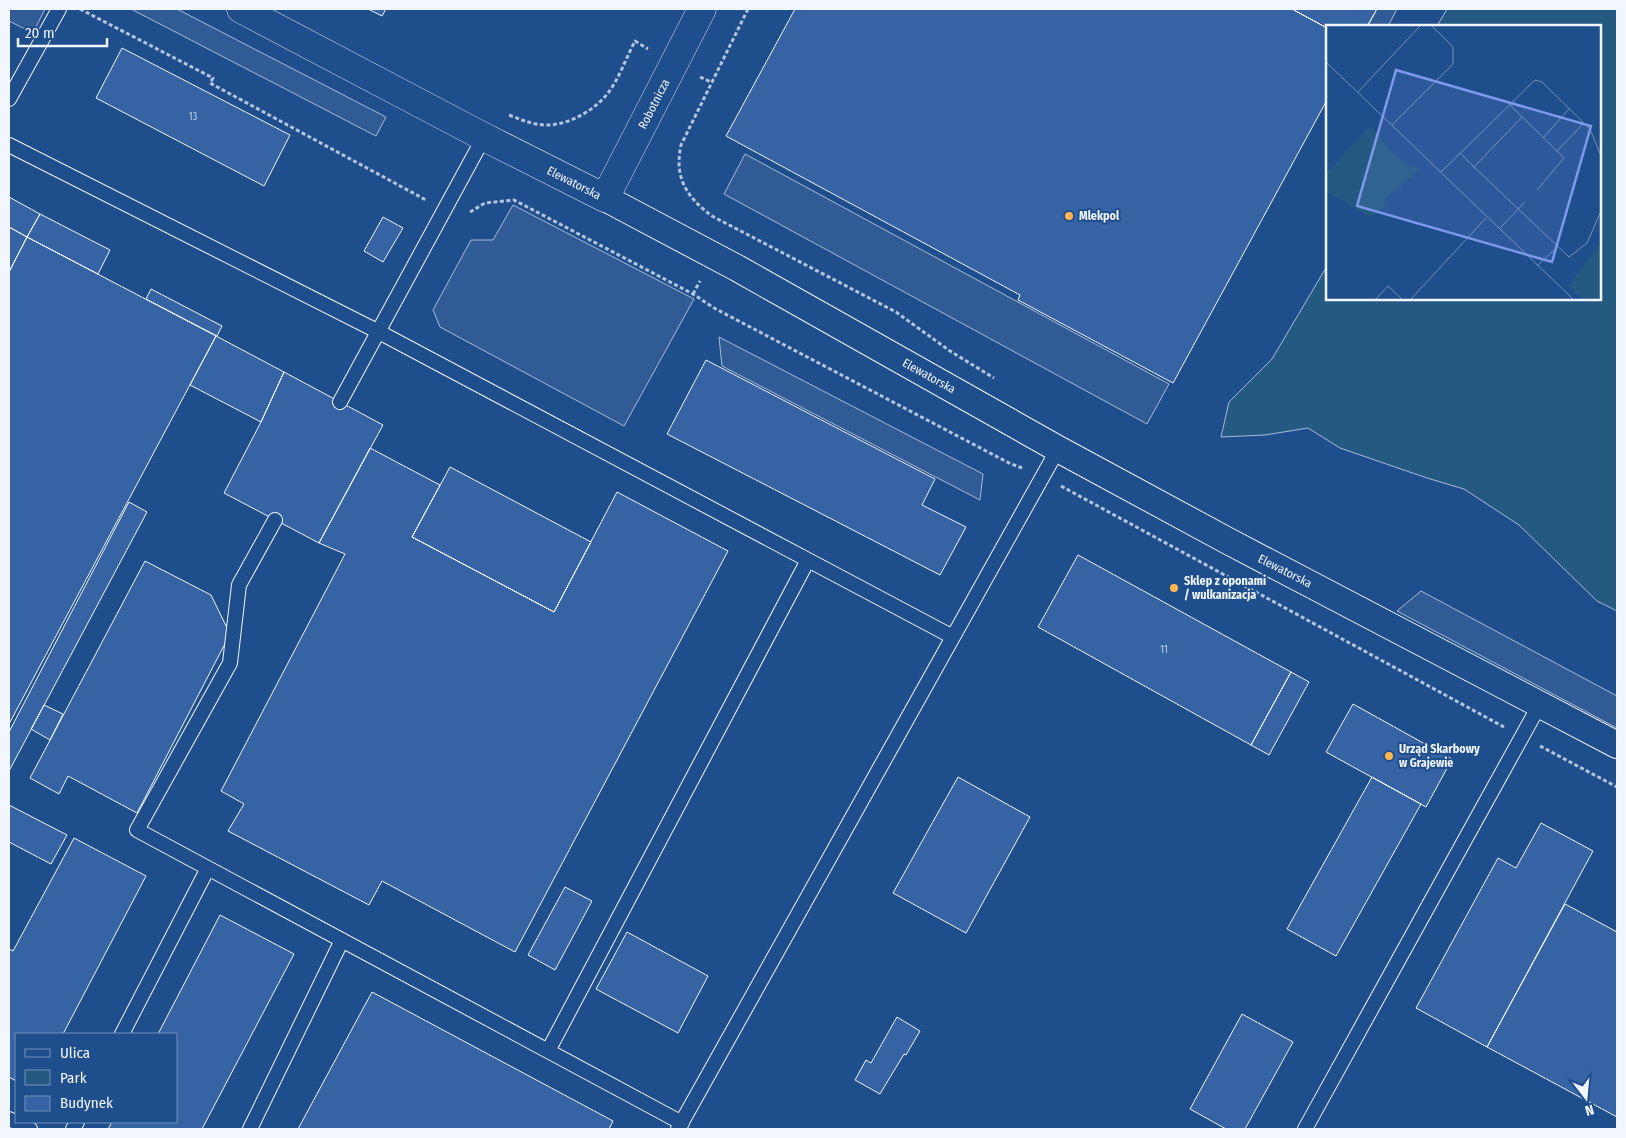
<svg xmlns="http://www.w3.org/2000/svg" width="1626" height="1138" font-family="'Fira Sans Condensed',sans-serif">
  <rect width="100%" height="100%" fill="#1f4e8c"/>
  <path fill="#245a82" stroke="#a8bbd7" d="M1447 9H1617V611L1597 601 1519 525 1464 489 1427 478 1340 448 1308 428 1265 435 1221 437 1229 402 1272 359 1327 266V299H1600V26H1437Z"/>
  <path fill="#305b95" stroke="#a8bbd7" d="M9 9H45L33 33 9 21Z
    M131 9H177L386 117 376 136Z
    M1377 9H1397L1388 26H1368Z
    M745 154 1169 384 1147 424 724 194Z
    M513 205 694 299 624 426 440 327 433 310 471 240H493Z
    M719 337 983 474 980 500 722 366Z
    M1421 591 1617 696V728L1397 611Z"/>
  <path fill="#3563a3" stroke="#f2f6ff" d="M368 9H386L382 16Z
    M795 9H1292L1327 28V100L1173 383 1018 300 1020 295 726 136Z
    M1292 9H1377L1367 26H1327V28Z
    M122 48 290 135 264 186 96 98Z
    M9 197 40 214 27 237 9 227Z
    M40 214 110 250 98 274 27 237Z
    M383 217 403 228 383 262 364 251Z
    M9 227 27 237 9 272Z
    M27 237 216 336 9 724V272Z
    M151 289 222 326 217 336 146 299Z
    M216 336 284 372 261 422 190 385Z
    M706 360 935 479 922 505 966 527 940 575 667 434Z
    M284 372 383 425 319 543 224 493 261 422Z
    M370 448 440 485 412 537 554 612 617 492 728 551 515 952 382 881 369 905 228 831 244 804 221 791 345 554 319 543Z
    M450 467 591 542 554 612 412 537Z
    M129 502 147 512 9 771V732Z
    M1078 555 1291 672 1251 745 1038 627Z
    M145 561 211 595 230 634 137 813 68 776 59 794 30 778Z
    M1291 672 1309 682 1269 755 1251 745Z
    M1353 704 1452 759 1426 807 1326 752Z
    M44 705 63 714 50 740 31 729Z
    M958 777 1030 817 966 933 893 893Z
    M1372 777 1421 804 1336 956 1287 929Z
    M9 805 67 835 51 864 9 842Z
    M1541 823 1593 851 1487 1047 1416 1008 1498 858 1516 868Z
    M74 838 146 876 63 1034H16V1081L9 1077V949L13 951Z
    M565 887 592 901 555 970 528 955Z
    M1565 904 1617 932V1117L1487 1047Z
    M220 915 294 954 202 1129H108L112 1122H176V1034H158Z
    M627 932 708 976 678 1033 596 989Z
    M372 992 613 1121 609 1129H298Z
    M1242 1014 1293 1042 1245 1129H1226L1190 1109Z
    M897 1017 920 1031 906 1055 904 1054 880 1094 855 1080 866 1060 871 1063Z"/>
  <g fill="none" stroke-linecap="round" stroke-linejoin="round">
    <g stroke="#f2f6ff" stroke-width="16">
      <path id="service" d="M9 99 59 9
        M9 145 379 332 808 560 548 1051
        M340 402 484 137
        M275 520 239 585 230 663 137 830 682 1123
        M808 560 953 637
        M122 1034 208 868
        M9 1119 30 1129
        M73 1129 77 1122
        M250 1129 342 940
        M678 1129 1058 449
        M1305 1129 1540 704"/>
    </g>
    <g stroke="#f2f6ff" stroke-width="28">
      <path id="minor" d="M605 198 737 268 1058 449 1228 541 1617 745"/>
    </g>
    <g stroke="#f2f6ff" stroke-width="29">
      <path id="tertiary" d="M241 9 484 137 605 198 702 9"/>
    </g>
    <path stroke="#b3c4dc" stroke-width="3" stroke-dasharray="4 2.5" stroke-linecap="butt" d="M80 9 213 78 210 83 426 200
      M748 9 681 145C674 177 686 197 712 216L896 312 950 351 994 378
      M700 77 711 82
      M509 115C522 120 533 125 547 125 569 125 595 110 608 93 619 79 626 58 635 41L648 49
      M470 212 485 203 514 200 693 294 714 308 1009 463 1022 468
      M693 294 700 281
      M1061 486 1504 727
      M1540 746 1617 787"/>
    <use href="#service" stroke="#1f4e8c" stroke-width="14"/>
    <use href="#minor" stroke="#1f4e8c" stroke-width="26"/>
    <use href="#tertiary" stroke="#1f4e8c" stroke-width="28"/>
  </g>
  <g fill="#ffb74d" stroke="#1f4e8c" stroke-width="2">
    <circle cx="1069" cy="216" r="5"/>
    <circle cx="1174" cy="588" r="5"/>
    <circle cx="1389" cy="756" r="5"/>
  </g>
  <g text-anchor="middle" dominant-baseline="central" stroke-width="4" stroke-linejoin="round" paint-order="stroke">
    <g font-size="10" fill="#c3d1e8">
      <text x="193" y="117">13</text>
      <text x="1164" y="650">11</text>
    </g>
    <g font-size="12" fill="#f2f6ff" stroke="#1f4e8c">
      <text transform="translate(654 104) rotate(-63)">Robotnicza</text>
      <text transform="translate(574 183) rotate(27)">Elewatorska</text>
      <text transform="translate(929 376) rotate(29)">Elewatorska</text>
      <text transform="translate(1285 571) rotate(27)">Elewatorska</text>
    </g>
    <g font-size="12" font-weight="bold" fill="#f2f6ff" stroke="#1f4e8c" text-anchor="start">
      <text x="1079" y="216">Mlekpol</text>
      <text x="1184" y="581">Sklep z oponami<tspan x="1184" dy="14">/ wulkanizacja</tspan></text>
      <text x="1399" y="749">Urząd Skarbowy<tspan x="1399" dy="14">w Grajewie</tspan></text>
    </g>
  </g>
  <g transform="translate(1326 25)">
    <rect width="275" height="275" fill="#1f4e8c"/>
    <path d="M42 103 48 104 67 128 84 141 95 143 60 173 59 180 51 189 44 192 0 166V149ZM275 217V275H258L242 261Z" fill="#245a82"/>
    <path fill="none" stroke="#7391ba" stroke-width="1" d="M0 37 248 275M32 67 95 0M183 79 238 133 211 165M196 92 148 142 243 232 261 218 275 186M66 100 127 39V22L105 0M217 113 243 84M231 126 258 98M134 128 148 142M115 147 209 55 216 57 264 104 275 131M173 204 199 177M211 241 232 221M49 275 62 261 77 275M84 275 160 193"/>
    <path fill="#7d9aea" fill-opacity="0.15" stroke="#7d9aea" stroke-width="2.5" d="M70 45 265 101 226 237 31 181Z"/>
    <rect width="275" height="275" fill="none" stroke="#f2f6ff" stroke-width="2.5"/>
  </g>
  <rect width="1626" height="1138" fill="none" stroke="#f2f6ff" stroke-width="20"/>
  <rect x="15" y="1033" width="162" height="90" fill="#1f4e8c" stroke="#7391ba"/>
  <rect x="25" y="1049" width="25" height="8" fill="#1f4e8c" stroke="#7391ba"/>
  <text x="60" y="1058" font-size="15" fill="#f2f6ff">Ulica</text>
  <rect x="25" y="1070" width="25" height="15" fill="#245a82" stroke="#7391ba"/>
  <text x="60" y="1083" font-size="15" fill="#f2f6ff">Park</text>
  <rect x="25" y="1096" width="25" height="15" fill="#3563a3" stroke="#7391ba"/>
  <text x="60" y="1108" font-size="15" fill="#f2f6ff">Budynek</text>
  <g transform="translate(1586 1098) rotate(164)" stroke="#1f4e8c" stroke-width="4" paint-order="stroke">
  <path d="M0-4L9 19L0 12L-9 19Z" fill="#f2f6ff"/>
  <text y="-8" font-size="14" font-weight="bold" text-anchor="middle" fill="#f2f6ff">N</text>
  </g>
  <path d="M18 38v8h89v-8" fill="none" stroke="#f2f6ff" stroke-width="2.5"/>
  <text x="25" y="38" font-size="15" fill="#f2f6ff" stroke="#1f4e8c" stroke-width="4" paint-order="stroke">20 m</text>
</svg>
